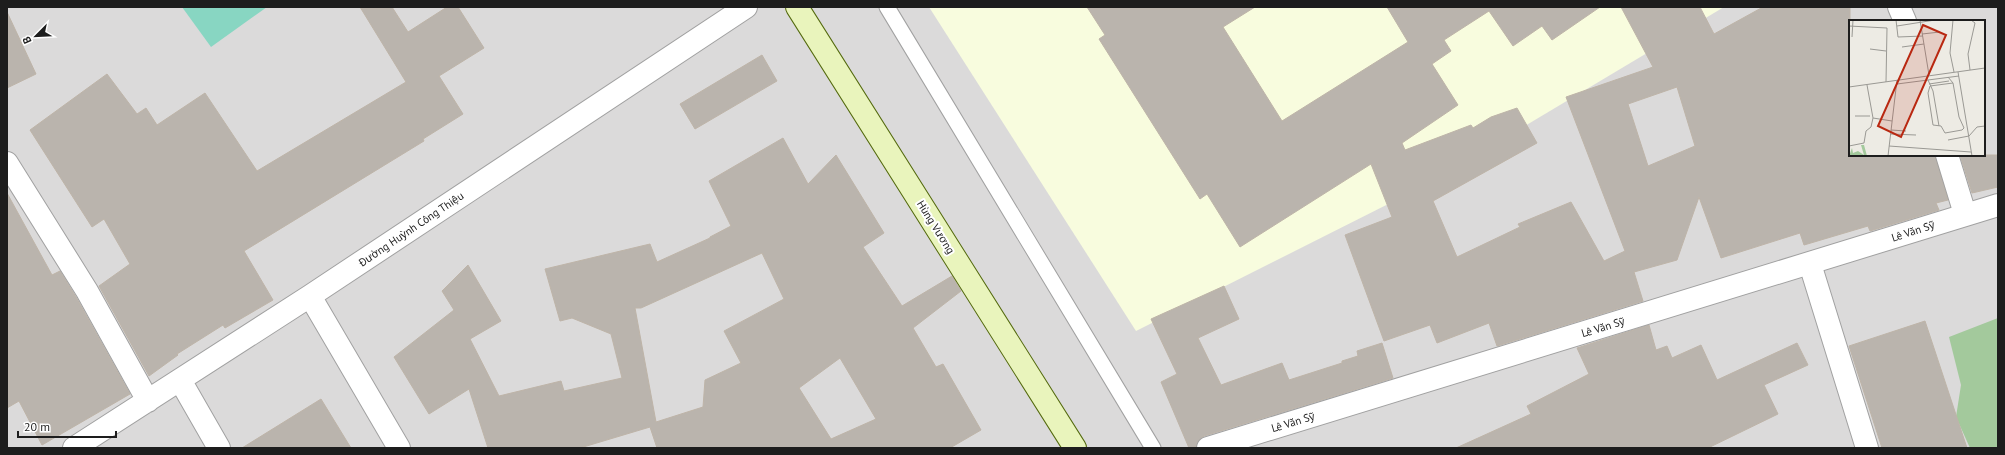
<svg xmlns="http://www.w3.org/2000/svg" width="2005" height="455" font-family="'PT Sans',sans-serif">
  <rect width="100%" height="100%" fill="#edebe4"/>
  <path fill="#dbdada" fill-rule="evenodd" d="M7 7H1998V448H7ZM1850 21H1984V155H1850Z"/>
  <path fill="#f8fcde" d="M929 7H1724L1426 185 1136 331Z"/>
  <path fill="#a3c99c" d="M1998 318V448H1970L1956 417 1961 385 1949 337Z"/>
  <path fill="#88d6c2" d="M182 7H267L211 47Z"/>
  <path fill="#bab4ad" stroke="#beb4a8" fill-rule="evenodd" d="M360 7H392L408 32 447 7H458L484 48 439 76 463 114 423 139 424 141 244 251 273 300 225 328 223 325 177 354 178 355 149 376 99 286 130 264 104 219 92 227 30 130 107 74 137 114 146 108 157 125 205 93 257 171 406 82Z
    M1087 7H1255L1223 27 1282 121 1408 42 1387 7H1600L1552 40 1542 26 1513 46 1489 11 1444 40 1451 51 1432 64 1458 105 1402 143 1405 150 1471 125 1473 128 1491 117 1517 108 1537 143 1433 201 1457 257 1520 227 1518 224 1571 202 1604 261 1625 251 1566 97 1653 67 1621 7H1700L1714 34 1763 7H1850V155H1935L1948 200 1936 203 1939 210 1870 231 1868 226 1804 245 1800 233 1721 258 1699 197 1677 260 1634 272 1643 301 1497 346 1489 323 1437 343 1430 325 1384 341 1345 235 1392 217 1371 164 1240 247 1207 194 1200 199 1099 39 1105 35ZM1677 87 1695 146 1648 166 1628 104Z
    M7 12 36 74 7 88Z
    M762 55 777 81 695 129 680 104Z
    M783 138 808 184 836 155 884 233 863 247 902 306 952 276 961 291 913 328 936 367 943 364 981 430 950 448H657L650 427 580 448H488L469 389 429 414 394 357 454 310 442 291 468 265 501 321 470 339 499 396 561 381 564 391 622 378 611 334 572 318 560 321 545 269 650 244 657 262 710 238V237L731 226 709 181ZM762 253 784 299 724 331 741 363 705 380 703 407 656 422 635 308H641ZM840 358 876 419 831 439 799 388Z
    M1960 155H1998V187L1972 193Z
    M7 193 52 275 60 271 76 297 130 394 42 445 19 401 7 408Z
    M1224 286 1239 319 1198 338 1221 385 1282 363 1289 380 1342 363V361L1358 356 1357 351 1382 343 1393 378 1204 436 1199 440 1196 447 1189 448 1161 382 1177 374 1151 319Z
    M1925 321 1967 448H1882L1849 346Z
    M1649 325 1656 350 1667 346 1672 358 1701 345 1717 380 1797 343 1808 365 1764 385 1778 414 1708 448H1456L1531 414 1527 406 1589 374 1577 348Z
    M321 399 351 448H242Z"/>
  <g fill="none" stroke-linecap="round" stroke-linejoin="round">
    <g stroke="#a1a1a1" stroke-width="17">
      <path id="service" d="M887 7 1153 448"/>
    </g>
    <g stroke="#a1a1a1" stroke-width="24">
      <path id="minor" d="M1899 7 1905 21
        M1947 155 1965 214
        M7 163 87 291 148 401
        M1810 264 1867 448
        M310 296 399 448
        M180 380 219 448
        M74 448 310 296 746 7"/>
    </g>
    <g stroke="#a1a1a1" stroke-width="24">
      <path id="tertiary" d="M1208 448 1998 205"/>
    </g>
    <g stroke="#546a0e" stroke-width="24">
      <path id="secondary" d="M797 7 1075 448"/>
    </g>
    <use href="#service" stroke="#fff" stroke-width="15"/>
    <use href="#minor" stroke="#fff" stroke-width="22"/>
    <use href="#tertiary" stroke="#fff" stroke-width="22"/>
    <use href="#secondary" stroke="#e9f4bc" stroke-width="22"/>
  </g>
  <g text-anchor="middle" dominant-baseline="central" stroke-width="4" stroke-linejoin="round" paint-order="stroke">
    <g font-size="11" fill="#1d1d1d" stroke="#fff">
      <text transform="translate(936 227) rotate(58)">Hùng Vương</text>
      <text transform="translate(411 229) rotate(-34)">Đường Huỳnh Công Thiệu</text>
      <text transform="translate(1913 231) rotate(-18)">Lê Văn Sỹ</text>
      <text transform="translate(1603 327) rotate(-17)">Lê Văn Sỹ</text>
      <text transform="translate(1293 422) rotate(-17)">Lê Văn Sỹ</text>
    </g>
  </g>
  <g transform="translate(1849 20)">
    <rect width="136" height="136" fill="#edebe4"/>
    <path d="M12 125H15L18 136H0L3 128 4 133 9 131 15 135Z" fill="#a3c99c"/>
    <path fill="none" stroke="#9a9994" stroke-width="1" d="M47 0 49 17 74 16M71 0 80 55M104 0 101 33 105 52M0 6 38 8 37 62M48 6 86 0M73 14 91 12M3 17 4 0M53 27 75 24M21 29 37 31M121 50 119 34 126 3 122 0M109 52 123 136M79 60 84 71 90 106M48 64 110 56M80 64 100 61M81 66 79 73 84 105 92 106 96 113 113 110 115 108 110 97 104 63 99 57M81 66 104 63M0 67 136 48M6 96H21M24 98 43 101M42 110 57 111M41 114 67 115M99 120 120 116 128 107 136 106M0 126 15 123 17 111 22 107 24 98 18 65M40 126 122 132M39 136 48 60"/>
    <path fill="#b92811" fill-opacity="0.15" stroke="#b92811" stroke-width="2" d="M74 5 97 15 52 117 29 106Z"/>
    <rect width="136" height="136" fill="none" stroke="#1d1d1d" stroke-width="2"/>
  </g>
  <rect width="2005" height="455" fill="none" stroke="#1d1d1d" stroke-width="16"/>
  <g transform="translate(36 36) rotate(246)" stroke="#ffffff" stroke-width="3" paint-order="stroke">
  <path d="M0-3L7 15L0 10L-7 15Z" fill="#1d1d1d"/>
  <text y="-6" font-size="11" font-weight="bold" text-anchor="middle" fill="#1d1d1d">B</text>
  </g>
  <path d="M18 431v6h98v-6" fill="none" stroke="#1d1d1d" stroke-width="2"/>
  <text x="24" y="431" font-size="12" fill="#1d1d1d" stroke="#ffffff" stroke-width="3" paint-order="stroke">20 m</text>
</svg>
